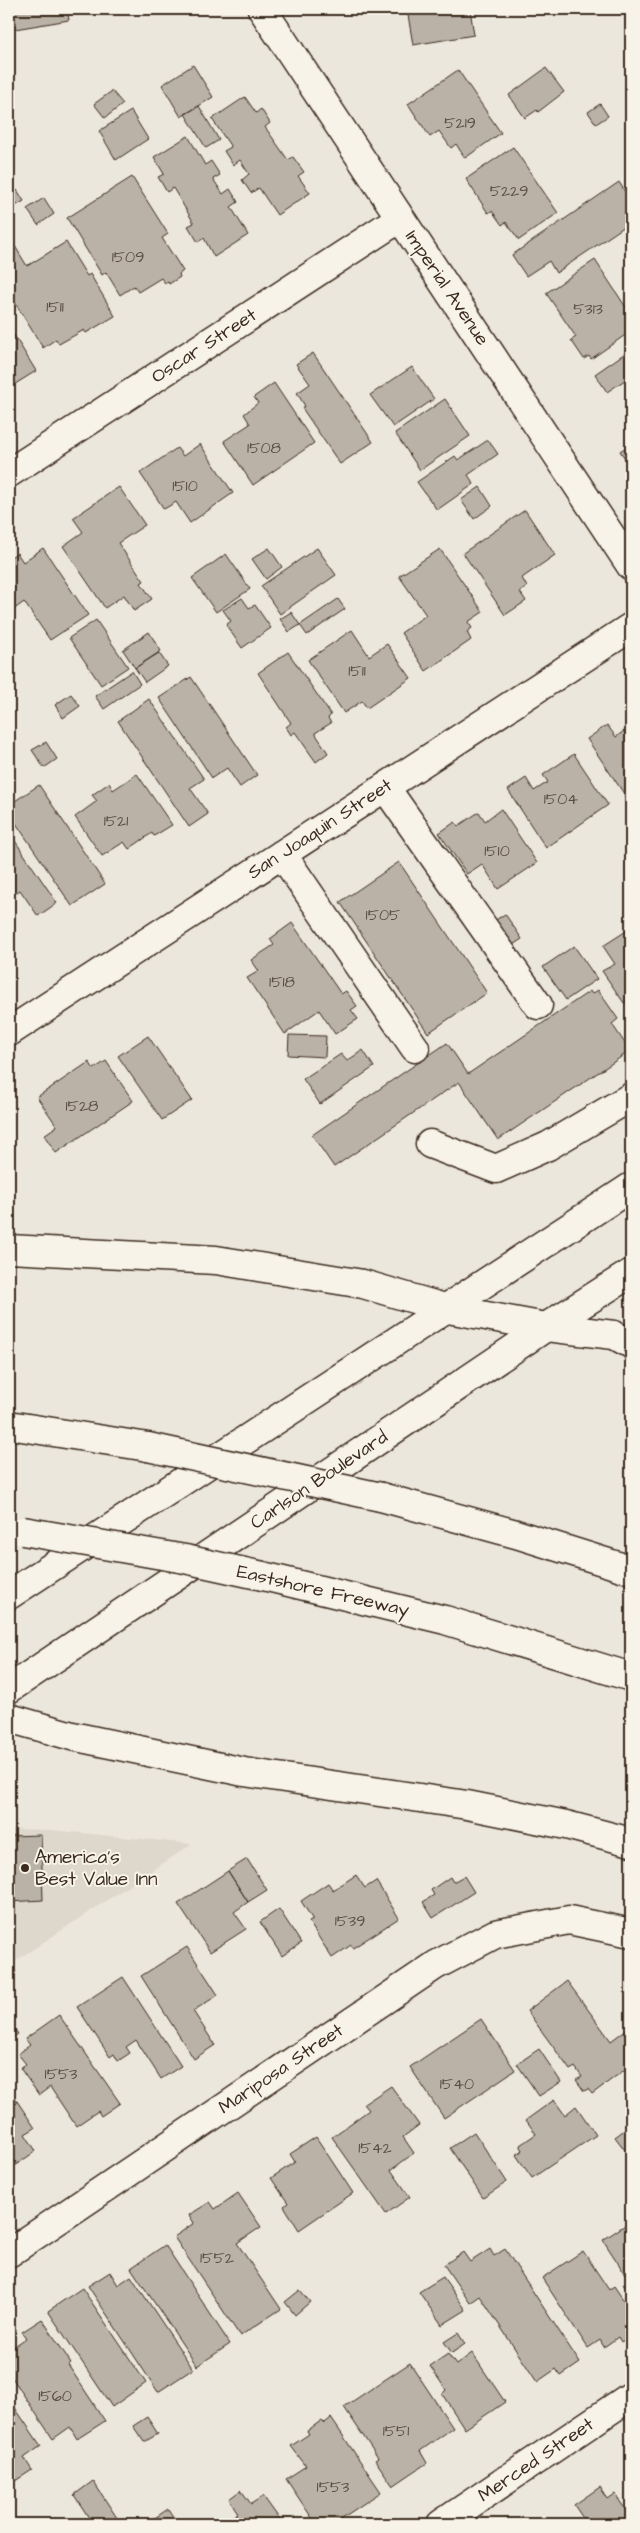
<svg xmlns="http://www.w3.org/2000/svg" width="640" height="2533" font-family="'Architects Daughter',sans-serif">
  <rect width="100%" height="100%" fill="#ece7dc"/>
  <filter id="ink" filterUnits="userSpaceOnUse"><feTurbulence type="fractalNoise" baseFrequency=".02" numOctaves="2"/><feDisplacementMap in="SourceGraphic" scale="10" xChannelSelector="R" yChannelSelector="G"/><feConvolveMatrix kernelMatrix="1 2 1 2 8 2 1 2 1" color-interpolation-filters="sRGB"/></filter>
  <g filter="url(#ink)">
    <path fill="#ddd7cc" d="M9 1829 51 1830 192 1844 9 1965Z"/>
    <path fill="#bab2a7" stroke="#3b2a1e" d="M11 9H67L69 20 15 29Z
      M407 9H470L474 35 413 45Z
      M193 65 213 97 181 117 162 85Z
      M546 68 564 92 538 112 537 110 525 118 509 95Z
      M458 70 501 133 465 158 456 144 451 148 439 131 430 137 408 104Z
      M112 91 123 104 105 118 94 104Z
      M245 97 256 113 261 109 270 123 265 127 288 160 293 157 304 172 298 176 310 193 277 215 259 188 251 193 242 180 249 174 240 160 233 165 224 151 231 147 212 119Z
      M600 104 608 116 596 124 588 112Z
      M199 106 219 140 206 148 185 114Z
      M131 111 148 139 116 160 99 131Z
      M188 136 205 165 211 161 220 175 213 179 223 194 230 189 238 202 231 207 248 235 214 257 204 238 198 242 188 226 194 223 173 188 167 192 158 177 164 174 154 157Z
      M513 147 558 213 519 240 506 222 502 225 492 211 488 213 466 179Z
      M132 177 168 234 162 238 183 271 179 274 180 277 169 284 168 281 165 283 161 278 138 292 134 286 120 295 106 272 102 275 67 218Z
      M619 182 631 201V222L556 273 549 261 526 276 512 255Z
      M17 190 24 201 10 209 9 195Z
      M44 198 54 214 38 225 27 209Z
      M66 242 87 276 90 274 115 316 86 333 84 330 59 344 56 339 43 348 9 293V245L13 243 27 266Z
      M595 260 631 315V331L591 359 589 356 584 359 571 340 576 337 546 293Z
      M9 327 36 371 12 386 9 382Z
      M631 349V376L607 392 595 374Z
      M313 353 373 442 340 464 302 408 305 406 297 393 310 384 296 364Z
      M412 367 434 399 393 427 370 395Z
      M274 383 314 443 253 485 224 441 250 424 244 414 258 403 254 397Z
      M445 399 470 436 420 470 395 433Z
      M488 440 498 454 468 475 474 484 437 510 417 482 455 456 458 460Z
      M200 444 233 493 190 523 176 502 164 509 140 473 177 448 183 456Z
      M631 444V467L620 451Z
      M119 487 145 525 118 543 144 581 141 583 152 599 134 611 124 595 105 608 63 546 83 532 73 518Z
      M480 487 492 506 474 519 461 500Z
      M525 510 555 555 522 578 527 587 520 592 526 601 505 615 463 553Z
      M43 548 88 615 50 640 24 602 9 613V558L17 553 23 562Z
      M269 548 282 567 266 579 252 559Z
      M317 548 336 575 280 614 261 586Z
      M440 549 483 612 468 622 472 628 467 632 471 640 426 671 401 633 426 615 399 576Z
      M226 554 250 589 216 612 192 578Z
      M242 598 249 608 255 605 271 628 242 648 226 625 231 621 223 610Z
      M338 599 345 609 307 635 300 625Z
      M291 612 300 625 289 632 280 619Z
      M96 620 128 667 101 685 69 638Z
      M352 630 369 656 387 644 411 678 367 708 362 701 344 713 308 660Z
      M149 632 161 651 135 668 123 650Z
      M288 652 331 715 328 718 331 723 315 733 328 753 316 762 295 732 291 735 286 727 291 723 258 673Z
      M159 653 168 666 145 682 135 668Z
      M132 671 140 684 104 709 95 696Z
      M191 677 257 775 240 787 227 768 212 778 159 698Z
      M71 694 80 706 63 718 55 705Z
      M149 699 204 779 190 788 208 814 189 827 118 721Z
      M607 725 616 737 624 731 628 737 631 735V804L587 739Z
      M46 742 57 759 44 768 32 750Z
      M574 754 608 805 546 848 508 790 526 778 534 791 548 782 543 775Z
      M137 774 172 825 154 836 152 833 129 849 124 842 102 856 75 817 97 801 92 795 109 783 113 790Z
      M39 785 105 884 72 906 9 813V805Z
      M501 809 537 863 498 889 482 864 467 874 439 833 455 822 458 826 479 812 485 821Z
      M9 832 57 903 38 916 20 890 9 898Z
      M399 862 487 993 428 1033 340 902Z
      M505 914 522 939 508 948 491 923Z
      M292 923 341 994 346 991 357 1006 351 1010 358 1019 335 1034 319 1010 285 1034 247 978 259 971 251 960 274 945 270 939Z
      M631 928V998L624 1003 602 971 615 964 603 946Z
      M574 946 597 979 566 1000 543 967Z
      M598 990 618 1019 612 1024 630 1051 498 1140 459 1082 334 1167 312 1135 447 1043 468 1074 590 991 592 994Z
      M289 1035 326 1036 325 1057 288 1055Z
      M148 1036 192 1100 162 1120 118 1056Z
      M363 1050 374 1067 320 1104 303 1079 341 1054 347 1061Z
      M106 1061 133 1101 56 1153 44 1135 57 1126 37 1097 89 1062 94 1069Z
      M41 1835 43 1900 9 1902V1836Z
      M247 1859 267 1890 248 1902 228 1871Z
      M228 1871 248 1902 234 1912 246 1929 210 1952 178 1904Z
      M356 1875 365 1888 376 1881 399 1918 353 1948 351 1945 332 1958 309 1922 313 1920 301 1901 328 1883 333 1890Z
      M464 1876 474 1892 433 1918 423 1902 434 1895 431 1890 450 1877 453 1882Z
      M279 1909 301 1943 282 1956 260 1922Z
      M187 1947 218 1995 193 2011 215 2045 194 2059 141 1976Z
      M123 1977 181 2066 161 2079 136 2040 126 2047 130 2053 118 2061 114 2054 110 2057 77 2007Z
      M567 1981 611 2041 631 2026V2074L627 2068 592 2094 588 2089 584 2091 576 2080 582 2077 575 2067 570 2070 527 2011Z
      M59 2015 120 2103 101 2116 98 2111 76 2126 50 2087 39 2095 20 2068 26 2064 18 2054 30 2045 25 2039Z
      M481 2019 515 2070 444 2118 410 2067Z
      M9 2021 18 2034 9 2040Z
      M539 2049 561 2082 539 2096 517 2064Z
      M391 2086 419 2125 403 2137 414 2153 391 2170 410 2197 386 2214 332 2137 369 2110 364 2104Z
      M9 2089 35 2128 25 2134 36 2151 13 2167 9 2161Z
      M554 2100 565 2115 576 2106 596 2135 532 2178 516 2155 523 2150 520 2145 536 2134 526 2120Z
      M631 2125V2145L625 2150 615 2137Z
      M474 2132 507 2182 483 2198 450 2148Z
      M316 2137 353 2193 299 2230 284 2206 288 2203 271 2178 295 2162 290 2154Z
      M238 2193 261 2227 237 2243 281 2309 240 2336 174 2237 194 2223 189 2215 210 2202 215 2209Z
      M631 2221V2296L623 2284 629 2280 603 2240Z
      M165 2245 230 2344 197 2366 131 2268Z
      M490 2249 494 2256 505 2249 580 2363 561 2376 556 2369 537 2382 480 2296 470 2303 444 2265 463 2252 470 2262Z
      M583 2251 609 2290 614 2286 631 2311V2335L621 2342 618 2337 604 2347 600 2340 588 2348 542 2278Z
      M110 2272 118 2285 131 2276 193 2369 158 2392 88 2286Z
      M443 2277 466 2310 442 2325 419 2292Z
      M82 2288 146 2383 112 2407 48 2311Z
      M300 2290 310 2302 295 2315 285 2302Z
      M42 2319 71 2363 68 2365 105 2421 77 2439 70 2427 53 2439 9 2373V2350L26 2338 22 2332Z
      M458 2333 465 2344 452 2353 444 2342Z
      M472 2353 505 2402 465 2429 442 2394 446 2390 430 2366 448 2354 456 2365Z
      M410 2363 453 2428 420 2451 427 2463 393 2486 375 2460 378 2458 344 2407Z
      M9 2399 41 2446 24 2458 32 2470 9 2485Z
      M147 2417 158 2434 144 2442 133 2426Z
      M331 2418 381 2492 333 2524H316L286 2479 306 2466 291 2446 309 2434 307 2431 322 2420 325 2423Z
      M93 2481 121 2524H93L74 2495Z
      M600 2487 608 2499 615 2494 631 2518V2524H587L574 2505Z
      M241 2490 251 2504 263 2496 283 2524H221L238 2513 229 2499Z
      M168 2509 178 2524H146Z"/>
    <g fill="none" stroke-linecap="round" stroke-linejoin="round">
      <g stroke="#3b2a1e" stroke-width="31">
        <path id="minor" d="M262 9 631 566
          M9 473 400 218
          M385 787 538 1005
          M282 854 415 1048
          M9 1032 631 627
          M430 1144 496 1169 548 1146 631 1097
          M9 2253 436 1965 495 1934 569 1920 631 1933
          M441 2524 631 2396"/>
      </g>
      <g stroke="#3b2a1e" stroke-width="31">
        <path id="major" d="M9 1595 631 1187
          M9 1689 546 1327 631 1273"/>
      </g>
      <g stroke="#3b2a1e" stroke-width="31">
        <path id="highway" d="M9 1249 216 1260 363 1284 448 1309 546 1327 614 1335 631 1344
          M9 1425 148 1447
          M381 1497 516 1534 631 1570
          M263 1576 445 1620 631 1677
          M9 1718 72 1736 244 1772 467 1805 566 1825 631 1842"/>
      </g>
      <use href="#minor" stroke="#f7f3e8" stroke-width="28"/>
      <use href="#major" stroke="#f7f3e8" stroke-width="28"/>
      <use href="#highway" stroke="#f7f3e8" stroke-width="28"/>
      <g stroke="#3b2a1e" stroke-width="31" stroke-linecap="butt">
        <path id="highway-bridge" d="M148 1447 381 1497
          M23 1531 185 1559 263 1576"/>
      </g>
      <use href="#highway-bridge" stroke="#f7f3e8" stroke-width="28"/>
    </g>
  </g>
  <circle fill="#3b2a1e" stroke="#f7f3e8" stroke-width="2" cx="25" cy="1868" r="5"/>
  <g text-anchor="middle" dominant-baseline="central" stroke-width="4" stroke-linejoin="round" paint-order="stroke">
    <g font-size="16" fill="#5b4c40">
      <text x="460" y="123">5219</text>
      <text x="509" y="191">5229</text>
      <text x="128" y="257">1509</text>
      <text x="55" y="307">1511</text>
      <text x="588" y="309">5313</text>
      <text x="264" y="448">1508</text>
      <text x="185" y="486">1510</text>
      <text x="357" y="671">1511</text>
      <text x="561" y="799">1504</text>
      <text x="116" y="821">1521</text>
      <text x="497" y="851">1510</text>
      <text x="383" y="915">1505</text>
      <text x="282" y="982">1518</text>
      <text x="82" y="1106">1528</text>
      <text x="350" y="1921">1539</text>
      <text x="61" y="2074">1553</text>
      <text x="457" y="2084">1540</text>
      <text x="375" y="2148">1542</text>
      <text x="217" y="2258">1552</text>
      <text x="55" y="2396">1560</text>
      <text x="396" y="2431">1551</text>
      <text x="333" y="2487">1553</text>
    </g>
    <g font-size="19" fill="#3b2a1e" stroke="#f7f3e8">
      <text transform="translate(447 288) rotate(56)">Imperial Avenue</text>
      <text transform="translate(204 346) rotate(-33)">Oscar Street</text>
      <text transform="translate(320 829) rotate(-33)">San Joaquin Street</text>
      <text transform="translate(319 1480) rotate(-34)">Carlson Boulevard</text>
      <text transform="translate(323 1591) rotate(13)">Eastshore Freeway</text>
      <text transform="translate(281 2069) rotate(-34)">Mariposa Street</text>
      <text transform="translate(536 2460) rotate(-34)">Merced Street</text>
    </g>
    <g font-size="19" fill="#3b2a1e" stroke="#f7f3e8" text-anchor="start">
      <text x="35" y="1857">America's<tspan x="35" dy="22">Best Value Inn</tspan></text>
    </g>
  </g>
  <rect width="640" height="2533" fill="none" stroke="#f7f3e8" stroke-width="30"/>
  <rect x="15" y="15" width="610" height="2503" fill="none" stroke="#3b2a1e" stroke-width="2" filter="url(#ink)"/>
</svg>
